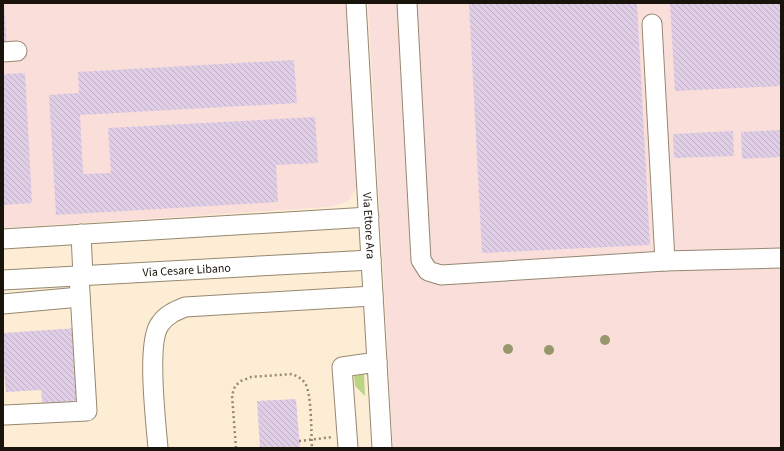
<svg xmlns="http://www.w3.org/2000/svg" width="784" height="451" font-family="'Source Sans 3',sans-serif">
  <defs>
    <pattern id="building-back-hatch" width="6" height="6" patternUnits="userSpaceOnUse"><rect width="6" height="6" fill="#e0cee6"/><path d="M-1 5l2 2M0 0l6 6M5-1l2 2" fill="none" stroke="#c0b0c4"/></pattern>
  </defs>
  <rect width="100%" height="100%" fill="#fdedd4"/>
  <path fill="#f9deda" d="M3 3H345L357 186 348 201 329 207 3 228Z
    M368 3H781V448H393Z"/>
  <path fill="#bbd585" d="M364 374 365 396 355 386 354 376Z"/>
  <path fill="url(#building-back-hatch)" d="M3 3H4L7 48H3Z
    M469 3H637L650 245 482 253Z
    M670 3H781V86L675 91Z
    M294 60 297 103 80 115 83 174 111 173 108 128 315 117 318 163 276 165 278 202 56 215 49 95 79 93 78 72Z
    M25 73 32 203 3 205V74Z
    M781 130V157L742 159 741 132Z
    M733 131 734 156 674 158 673 134Z
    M78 328 81 401 42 403 41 390 6 392 3 360V333Z
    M296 399 300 448H260L257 401Z"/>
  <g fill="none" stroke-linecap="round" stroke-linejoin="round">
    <g stroke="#968871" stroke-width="21">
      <g id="minor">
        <path id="s1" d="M356 3 382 448"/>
        <path d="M407 3 421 260 428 271 441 275 665 261 781 258"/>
        <path d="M652 24 665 261"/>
        <path d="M3 52 17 51"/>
        <path d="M81 234 83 276"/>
        <path d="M3 239 369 217"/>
        <path id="s2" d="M3 280 371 260"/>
        <path d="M3 304 80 297"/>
        <path d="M5 415 87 411 79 276"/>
        <path d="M158 448C156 423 146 342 160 324 166 315 175 311 185 307L373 296"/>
        <path d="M348 448 342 367 377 362"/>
      </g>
    </g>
    <path stroke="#928876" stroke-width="2.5" stroke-dasharray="2 3" stroke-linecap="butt" d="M299 441 333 437
      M236 448 232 395 235 386 241 381 251 377 292 374C297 376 301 378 305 383 312 394 311 433 312 448"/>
    <use href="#minor" stroke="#fff" stroke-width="19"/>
  </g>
  <g fill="#96986b">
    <circle cx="605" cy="340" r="5"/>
    <circle cx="508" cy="349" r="5"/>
    <circle cx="549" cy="350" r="5"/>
  </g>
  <g text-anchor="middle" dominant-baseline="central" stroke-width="3" stroke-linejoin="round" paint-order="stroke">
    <g font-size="12" fill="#19140b" stroke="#fdedd4">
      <text stroke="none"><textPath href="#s1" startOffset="223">Via Ettore Ara</textPath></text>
      <text stroke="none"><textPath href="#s2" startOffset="184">Via Cesare Libano</textPath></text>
    </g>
  </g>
  <rect width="784" height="451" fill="none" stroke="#19140b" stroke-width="8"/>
</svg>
